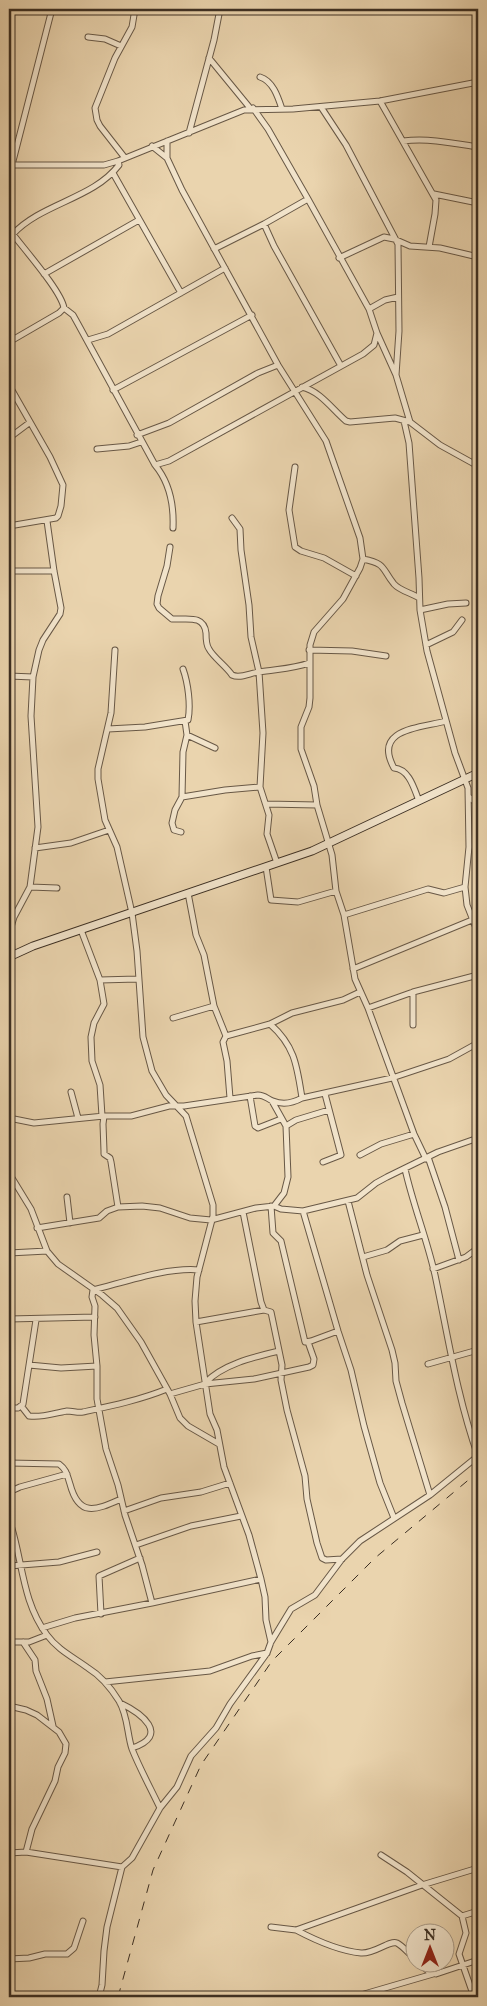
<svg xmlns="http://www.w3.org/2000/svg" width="487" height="2006" font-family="'IM FELL Great Primer',serif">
  <rect width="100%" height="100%" fill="#ead4ae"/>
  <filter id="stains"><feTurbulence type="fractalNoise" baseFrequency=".004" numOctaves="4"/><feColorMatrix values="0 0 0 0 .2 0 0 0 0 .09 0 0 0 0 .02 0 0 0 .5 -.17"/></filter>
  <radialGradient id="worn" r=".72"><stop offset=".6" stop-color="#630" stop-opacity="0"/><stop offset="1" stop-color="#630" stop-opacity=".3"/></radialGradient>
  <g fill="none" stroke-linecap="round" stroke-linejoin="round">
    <g stroke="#685846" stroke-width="7">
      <path id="street" d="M88 37 105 39 121 46
        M209 58 250 108
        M260 77C273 81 278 97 282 109
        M380 101 436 200 435 214 429 247
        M321 107 346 145 398 244 399 331 396 375 410 422
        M253 108 268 129 308 199 369 309 377 333 396 375
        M189 133 214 40 220 9
        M167 141V158L182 190 278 365 326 441 360 538 363 559 360 568 343 599 314 632 310 645V698L309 707 301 727V749L314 786 317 805 332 855 336 891 344 915 355 979 368 1008 414 1134 426 1159
        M403 141C429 138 453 143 478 147
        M152 146 167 158
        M125 158 100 126 97 120 95 108 115 58 132 27 135 9
        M9 165H104L118 161 244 110 293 109 380 101 478 82
        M12 165 52 9
        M113 173 181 293
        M434 194 478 203
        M264 224 274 246 341 366
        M9 229C21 246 61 290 64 308L59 313 9 342
        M13 234C42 203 93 199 119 165L118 161
        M214 249 264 224 308 199
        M339 258 384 237 394 239 410 246 440 248 478 257
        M44 274 139 220
        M64 308 73 315 78 324 155 465 169 461 363 354 374 345 377 333
        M369 309 385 300 398 297
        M88 340 108 334 225 268
        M9 385 50 457 63 485 61 506 58 516 56 518 9 526
        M302 387C320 391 332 409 346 421L350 422 395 418 410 422 440 445 478 466
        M113 390 252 315
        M404 421 409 443 419 578 420 610 427 651 455 753 468 788 469 847 465 887 467 905 478 933
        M137 435 169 423 258 373 278 365
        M9 438 29 423
        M97 449 129 446 141 442
        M155 465C170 483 174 505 173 528
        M295 467 289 510 295 547 301 551 324 558 356 576
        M232 518 240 529 241 550 249 605 251 637 259 672 263 733 260 787 269 815 267 834 277 863
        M170 547 167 566 158 596 157 604 159 608 172 619C186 620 204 614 206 633 206 638 206 645 209 649 213 657 226 666 232 675 240 679 250 673 259 672 276 669 293 669 309 663
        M363 559C387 564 381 568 394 584 400 591 412 593 419 598
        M9 566 13 571H54
        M420 610 448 604 466 603
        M426 645 453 632 462 620
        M115 650 111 713 98 769V779L105 820 117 847 132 913 137 951 143 1037 152 1071 166 1095 186 1116 213 1205V1216L197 1277 195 1301 196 1322 210 1414 217 1430 224 1467 249 1535 261 1579 265 1597 266 1620 271 1642
        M309 650 352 651 386 656
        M9 676 33 677
        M108 729 145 727 188 720C191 705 188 683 183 669
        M187 735 215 748
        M182 797 225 790 260 787
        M469 797 478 804
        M419 801C414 788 409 769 394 768 372 728 421 728 446 721
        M266 804 317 805
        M181 832 174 830 172 823 175 810 182 797 183 752 187 735 185 721
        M35 848 71 843 109 830
        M266 867 271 900 298 902 336 891
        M30 887 57 888
        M344 915 428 889 444 893 465 887
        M81 930 100 980 104 1004 94 1023 91 1037 92 1061 100 1085 102 1116
        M12 955 11 927 14 917 30 887 38 827 31 716 33 677 39 650 43 640 60 614 61 608 54 571 47 521
        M353 969 472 920H478
        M100 980 137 979
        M214 1006 226 1036
        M368 1008 413 992 478 975
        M173 1018 214 1006 204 955 196 935 188 893
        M270 1024 292 1013 343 1000 360 992
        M413 1025V992
        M71 1092 78 1118
        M250 1096 255 1126 258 1128 281 1119
        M230 1098 227 1061 223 1042 226 1036 270 1024C295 1046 297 1066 302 1098
        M272 1101 286 1126 288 1177 284 1193 274 1206
        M9 1118 34 1123 104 1116
        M286 1126 296 1120 329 1110
        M360 1155 381 1144 414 1134
        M428 1157 445 1207 459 1260
        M323 1162 341 1155 325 1094
        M405 1169C413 1205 427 1239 435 1275 448 1336 457 1397 478 1456
        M9 1173 31 1209 47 1251 58 1264 102 1295 117 1308 141 1342 170 1394 180 1418 188 1426 219 1444
        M67 1197 70 1223
        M348 1201 367 1275 392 1350 395 1363 396 1381 402 1403 430 1495
        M271 1206 273 1233 281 1241 305 1342 311 1341 338 1331
        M118 1207 111 1162 110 1158 104 1154V1151L103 1124 104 1116H131L169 1106H184L258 1095C265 1095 267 1099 273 1101 283 1105 293 1103 302 1098L392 1078 449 1059 478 1043
        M303 1211 338 1331 351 1370 364 1426 380 1483 394 1518
        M243 1212 261 1302 264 1310 271 1312 282 1365 281 1380 287 1410 305 1476 307 1499 317 1543 322 1558 326 1560 342 1559
        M37 1228 99 1218 107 1211 118 1207 142 1206 160 1208 190 1218 211 1220 256 1208 274 1206 281 1209 303 1211 357 1198 376 1183 387 1177 438 1152 478 1138
        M9 1253 47 1251
        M363 1257 387 1250 400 1241 423 1235
        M433 1269 466 1257 478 1248
        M9 1319 95 1317
        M196 1322 264 1310
        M428 1364 478 1350
        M29 1365 61 1368 97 1366
        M205 1383C223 1364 254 1357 279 1351
        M170 1394 205 1384 254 1379 309 1367 313 1365 314 1359 308 1342
        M22 1407 29 1416C43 1418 54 1413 67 1411 73 1411 78 1413 83 1412 111 1406 140 1400 167 1389
        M9 1408H18L23 1404 36 1320
        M9 1463 59 1464C67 1470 67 1475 70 1484 79 1518 96 1510 121 1499
        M9 1492 20 1487 67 1474
        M124 1511 161 1498 201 1492 230 1483
        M9 1519C23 1559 21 1600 47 1635 58 1650 73 1657 88 1668 101 1676 111 1688 119 1701 128 1716 127 1734 132 1749 140 1769 151 1789 160 1808
        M136 1545 191 1526 241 1516
        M9 1566 59 1562 97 1552
        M152 1603 142 1565 125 1515 118 1485 106 1449 97 1399V1366L94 1335 95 1306 92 1297 93 1290C125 1282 168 1267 199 1270
        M101 1614 99 1576 140 1558
        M42 1628 75 1618 152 1603 261 1579
        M9 1642H29L47 1635
        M23 1642 35 1660 36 1671 47 1699 53 1726
        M105 1682 210 1671 252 1656 267 1653
        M120 1703C141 1713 171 1735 132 1748
        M9 1706 26 1710 37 1715 59 1732 66 1744 65 1753 58 1767 55 1781 32 1829 26 1852
        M9 1853 26 1852 122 1867
        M381 1855 407 1872 462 1916 466 1933 459 1954 474 1997
        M462 1916 478 1911
        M271 1927 296 1930 422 1885 478 1868
        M296 1930C315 1940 339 1951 361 1953 375 1954 389 1940 397 1943 403 1946 409 1954 414 1958
        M9 1959 29 1958 45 1954H67L74 1948 83 1921
        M420 1964 429 1972 436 1974 478 1960
        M99 1997 102 1985 104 1951 107 1927 122 1867 132 1858 160 1808 177 1787 191 1756 216 1728 230 1704 267 1653 271 1642 291 1609 315 1595 342 1559 360 1541 430 1495 478 1456
        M354 1997 433 1974"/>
    </g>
    <g stroke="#3c2f23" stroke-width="9">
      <path id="secondary" d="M9 957 33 946 312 851 478 773"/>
    </g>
    <use href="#street" stroke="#f1e3ca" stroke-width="5"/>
    <use href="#secondary" stroke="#f1e3ca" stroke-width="7"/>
    <path stroke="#3c2f23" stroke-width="1" stroke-dasharray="9 9" stroke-linecap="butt" d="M118 1997 153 1870 201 1765 272 1661 375 1558 478 1472"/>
  </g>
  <rect width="487" height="2006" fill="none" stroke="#ead4ae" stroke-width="30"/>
  <rect x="10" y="10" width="467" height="1986" fill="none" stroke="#3c2f23" stroke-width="2.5"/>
  <rect x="15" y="15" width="457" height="1976" fill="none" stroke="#3c2f23"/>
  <g transform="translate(430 1948)"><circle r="24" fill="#f1e3ca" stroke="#a99b87"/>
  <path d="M0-4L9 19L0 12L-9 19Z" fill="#8f2418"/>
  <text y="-8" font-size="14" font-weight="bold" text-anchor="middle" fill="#3c2f23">N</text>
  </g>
  <rect width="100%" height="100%" filter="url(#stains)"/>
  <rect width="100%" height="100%" fill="url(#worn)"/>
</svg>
